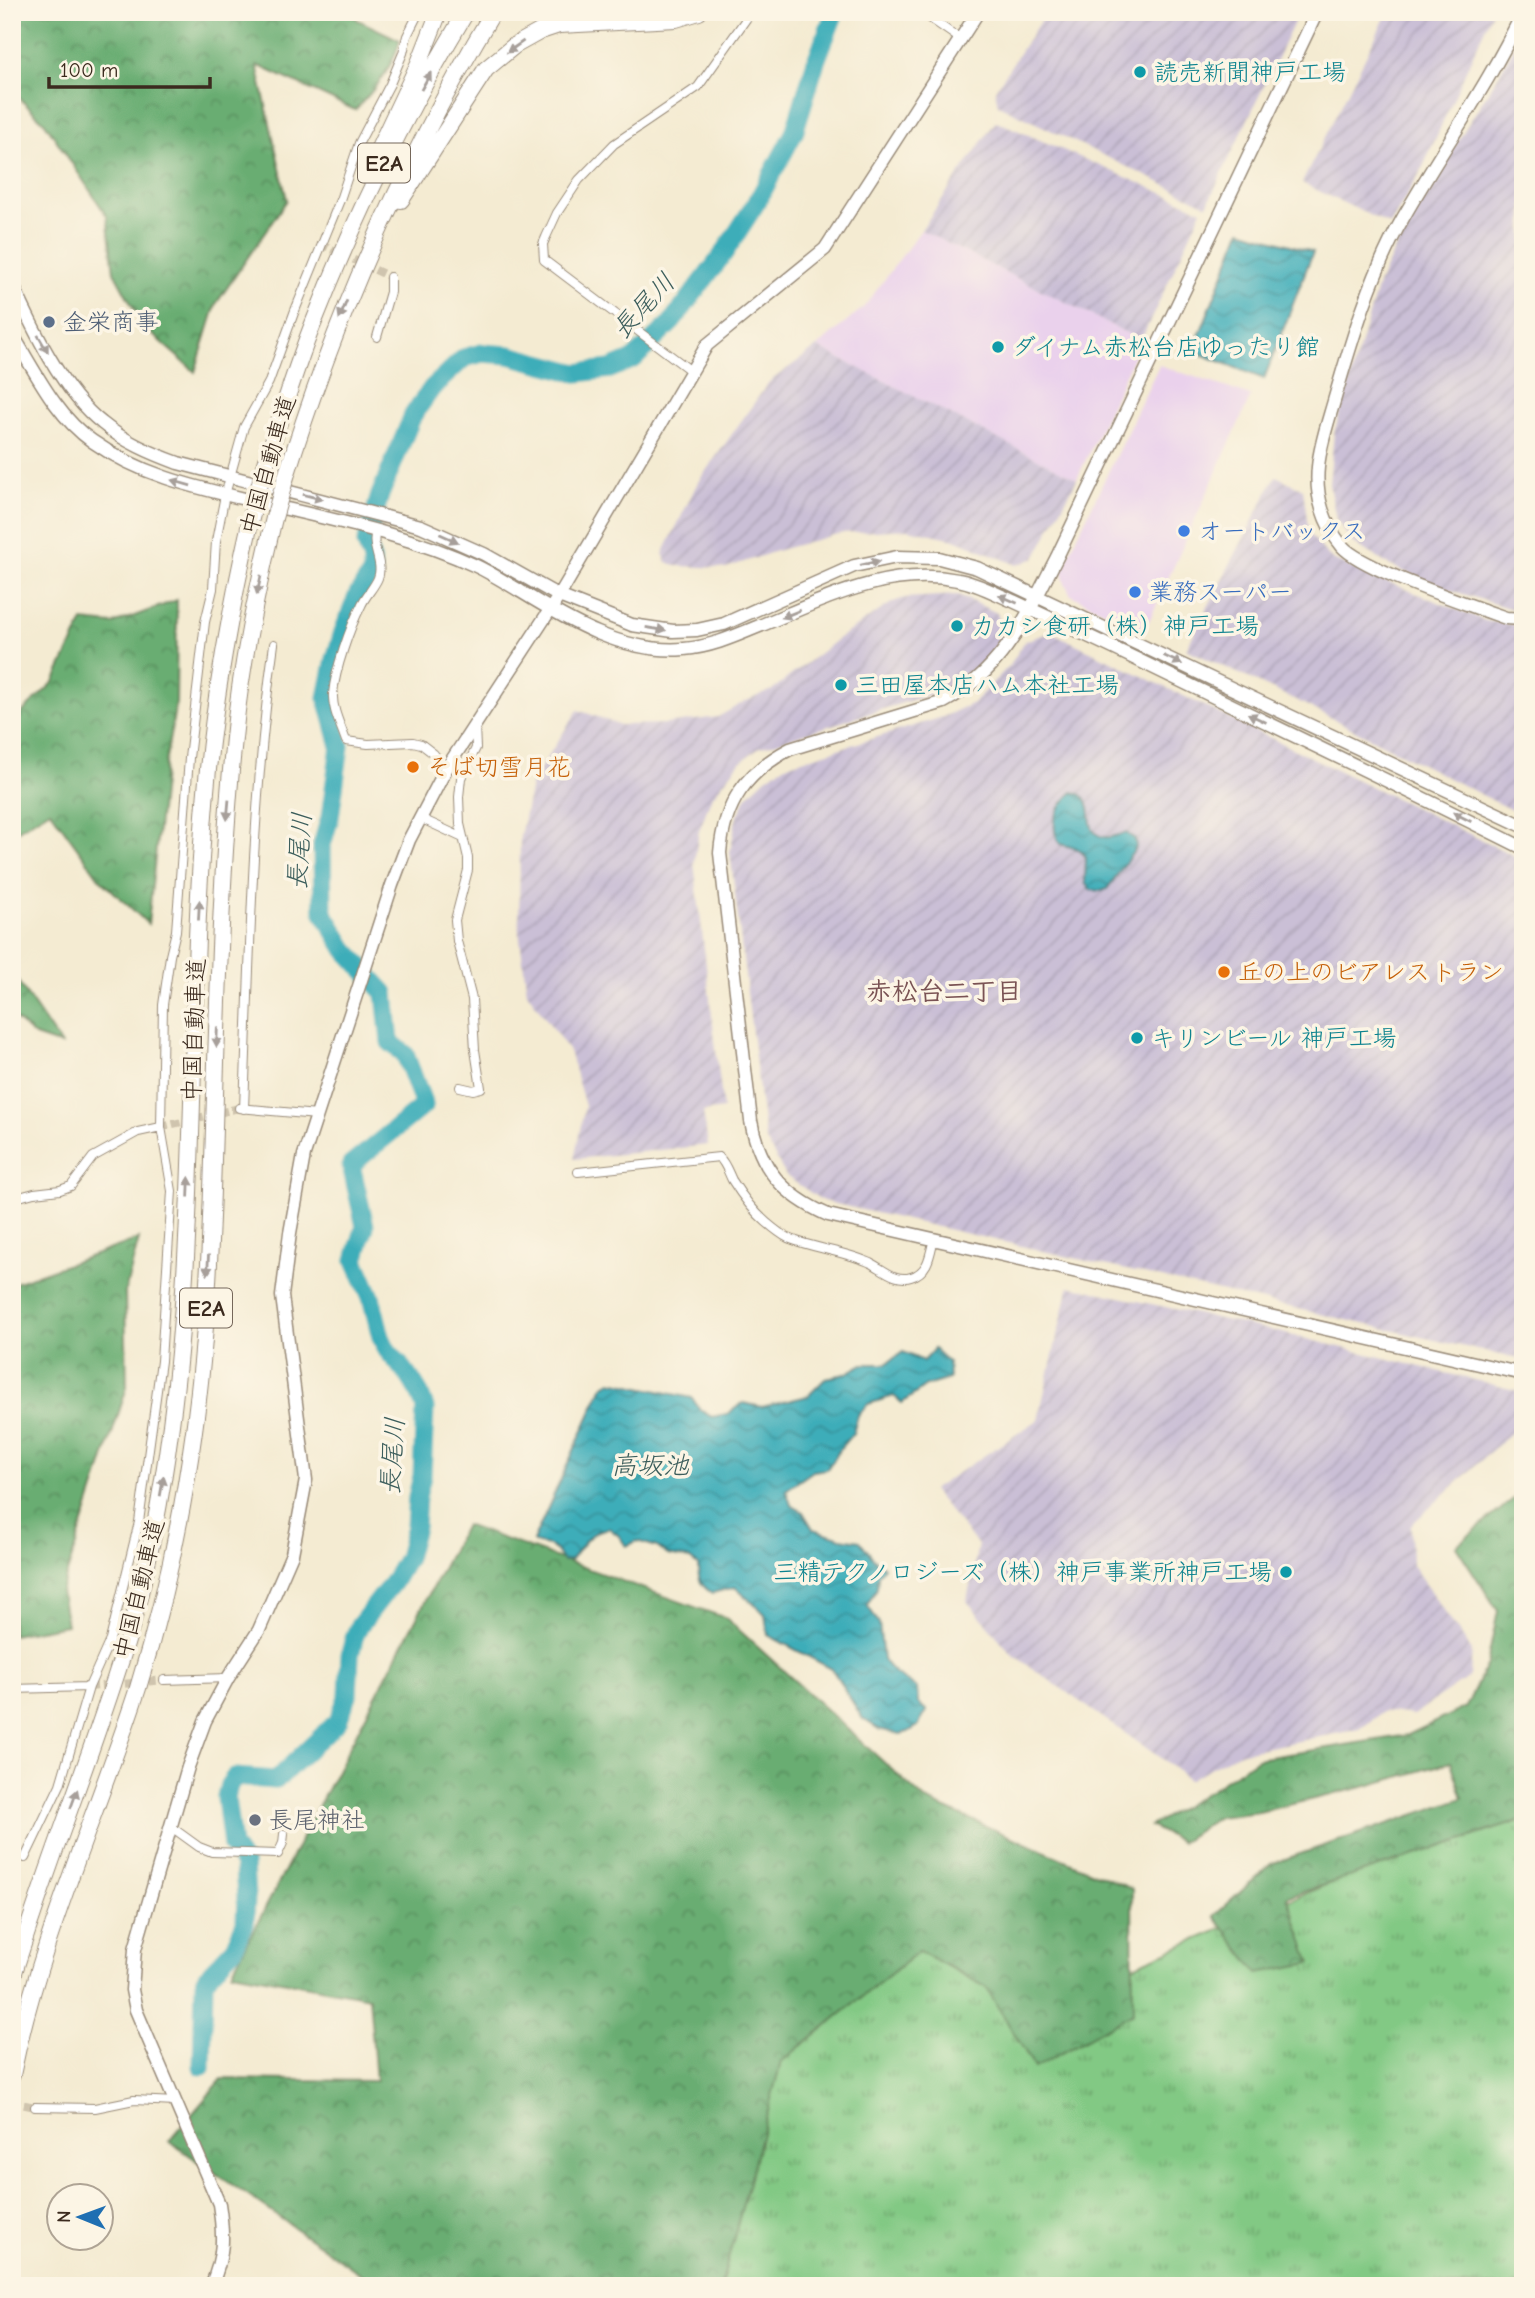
<svg xmlns="http://www.w3.org/2000/svg" width="1535" height="2298" font-family="'Comic Neue','Klee One',sans-serif">
  <defs>
    <pattern id="industrial-furrows" width="10" height="10" patternUnits="userSpaceOnUse" patternTransform="scale(1.75)"><rect width="10" height="10" fill="#cabfd6"/><path d="M-1 1l2-2M0 10L10 0M9 11l2-2" fill="none" stroke="#aea4b7"/></pattern>
    <pattern id="grass-tufts" width="24" height="20" patternUnits="userSpaceOnUse" patternTransform="scale(1.75)"><rect width="24" height="20" fill="#82c984"/><path d="M3 7l-1-3M5 7V3M7 7l1-3M15 17l-1-3M17 17v-4M19 17l1-3" fill="none" stroke="#6ca36b"/></pattern>
    <pattern id="forest-crowns" width="20" height="18" patternUnits="userSpaceOnUse" patternTransform="scale(1.75)"><rect width="20" height="18" fill="#69ad72"/><path d="M2 6a3 3 0 1 1 6 0M12 15a3 3 0 1 1 6 0" fill="none" stroke="#588d5d"/></pattern>
    <pattern id="water-waves" width="16" height="10" patternUnits="userSpaceOnUse" patternTransform="scale(1.75)"><rect width="16" height="10" fill="#3dadb9"/><path d="M0 5q4-4 8 0t8 0" fill="none" stroke="#348d96"/></pattern>
  </defs>
  <rect width="100%" height="100%" fill="#fcf5e5"/>
  <filter id="ink" filterUnits="userSpaceOnUse"><feTurbulence type="fractalNoise" baseFrequency=".0143" numOctaves="2"/><feDisplacementMap in="SourceGraphic" scale="14" xChannelSelector="R" yChannelSelector="G"/><feConvolveMatrix kernelMatrix="1 2 1 2 8 2 1 2 1" color-interpolation-filters="sRGB"/></filter>
  <filter id="wash" filterUnits="userSpaceOnUse"><feTurbulence type="fractalNoise" baseFrequency=".00686" numOctaves="4" result="noise"/><feDisplacementMap in="SourceGraphic" scale="28" xChannelSelector="R" yChannelSelector="G"/><feGaussianBlur stdDeviation="1.57" result="paint"/><feColorMatrix in="noise" values="0 0 0 0 0 0 0 0 0 0 0 0 0 0 0 0 0 1.4 0 .05"/><feComposite in="paint" operator="in"/></filter>
  <g filter="url(#wash)">
    <rect width="100%" height="100%" fill="#f4ebd2"/>
    <path fill="#ead1ec" d="M921 230 1141 340 1077 479 817 347 865 306Z
      M1159 365 1251 396 1144 632 1071 595 1064 581 1062 569Z"/>
    <path fill="url(#industrial-furrows)" d="M1046 12H1299L1207 205 998 105 995 90Z
      M1388 12H1492L1421 171 1390 225 1302 183Z
      M1523 30V611H1518L1441 587 1389 565 1352 542 1336 519 1329 484 1334 433 1379 282 1409 220 1498 76Z
      M996 121 1202 210 1141 340 921 230Z
      M817 347 1077 479 1035 558 1017 565 955 539 908 529 841 533 779 550 726 568 677 566 667 562 663 554 698 482 769 382Z
      M1276 476 1303 489 1309 534 1332 560 1486 621 1523 626V816L1298 701 1186 649Z
      M958 595 997 613 1004 634 988 658 960 685 758 748 739 763 711 798 699 831 694 863 723 1109 703 1112 708 1145 574 1159 585 1106 569 1051 527 992 519 931 520 836 532 781 578 710 620 725 666 724 718 717 744 702 772 690 839 638 893 602 905 598Z
      M1051 632 1523 860V1360L823 1201 786 1176 765 1139 730 852 736 820 747 796 766 778 786 765 943 717 973 703 1010 665 1025 641Z
      M1069 1286 1270 1330 1523 1392V1433L1512 1432 1411 1525 1412 1565 1472 1651 1470 1676 1413 1715 1384 1711 1360 1729 1238 1753 1188 1780 1172 1766 1012 1654 967 1601 978 1545 932 1490 1038 1420Z"/>
    <path fill="url(#grass-tufts)" stroke="#5e7a51" stroke-width="2" d="M1523 1802V2286H674L684 2166 884 1870 1026 2011Z"/>
    <path fill="url(#forest-crowns)" stroke="#526c48" stroke-width="2" d="M12 12H350L358 20 400 40C392 69 376 88 355 110L257 65 287 200 216 304 195 372 144 327 114 272 107 216 45 123 12 91Z
      M177 600 176 703 165 763 148 924 100 879 50 810 12 834V722L54 682 83 621 113 624Z
      M12 973 61 1045 35 1036 12 1016Z
      M139 1239 125 1292 127 1387 61 1592 67 1625 12 1635V1284Z
      M1523 1491V1820L1287 1897 1311 1963 1258 1973 1214 1916 1271 1864 1463 1798 1451 1762 1360 1788 1259 1812 1218 1817 1181 1842 1150 1826 1193 1801 1257 1759 1408 1735 1466 1707 1487 1664 1498 1611 1456 1546Z
      M465 1525 726 1618 925 1800 1132 1889 1133 2013 1035 2068 986 1987 919 1951 781 2062 721 2286H388L367 2278 169 2141 222 2079 376 2081 369 1997 232 1972Z"/>
    <path fill="url(#water-waves)" stroke="#3c6c6c" stroke-width="2" d="M1241 230 1313 252 1264 379 1193 351Z
      M1073 792C1102 797 1079 833 1104 837 1110 838 1120 835 1126 833L1135 839 1136 848 1107 889 1102 891 1091 890 1085 883 1086 857 1078 849 1060 844C1048 824 1058 806 1073 792Z
      M934 1349 948 1362 949 1379 926 1386 902 1403 894 1396 868 1404 858 1415 853 1433 841 1447 827 1469 813 1471 786 1490 791 1505 803 1512 813 1529 841 1538 860 1541 873 1558 884 1567 878 1575 877 1588 867 1605 879 1623 883 1660 895 1674 917 1688 918 1703 927 1711 918 1726 908 1732 900 1734 879 1729 863 1719 832 1669 768 1635 765 1614 735 1587 712 1593C700 1585 698 1579 698 1565L690 1559 668 1555 657 1547 637 1541 626 1546 619 1536 609 1528C589 1531 582 1545 571 1560L563 1561C559 1557 557 1550 553 1548 546 1543 539 1547 533 1541L603 1386 611 1381 692 1398 700 1410 712 1417 727 1414 743 1403 762 1407 808 1396 826 1378 845 1374 863 1364H886L903 1352 923 1361Z"/>
    <g fill="none" stroke-linecap="round" stroke-linejoin="round">
      <path stroke="#3dadb9" stroke-width="19" d="M202 2066 204 1983 211 1972 234 1948 245 1923 246 1897 244 1864 232 1846 226 1798 229 1785 235 1777 276 1780 338 1721 348 1695 350 1655 354 1638 359 1626 393 1582 407 1558 415 1527 417 1497 422 1476 425 1408 420 1394 409 1376 387 1350 381 1337 371 1297 355 1260 365 1226 351 1165 424 1105 405 1054 390 1042 385 993 345 949 323 912 322 845 330 817 340 746 327 698 335 659 343 632 358 594 372 573V560L366 543 380 495 413 415 432 388 464 358 482 353 509 355 577 373 610 369 634 359 672 322 724 253 758 200 794 133 816 61 835 12"/>
    </g>
  </g>
  <g filter="url(#ink)">
    <g fill="none" stroke-linecap="round" stroke-linejoin="round">
      <path stroke="#cfc4ae" stroke-width="8" stroke-dasharray="8 4" stroke-linecap="butt" d="M321 244 390 277
        M161 1127 239 1108
        M89 1687 164 1680
        M12 2102 35 2107"/>
      <g stroke="#988a78" stroke-width="10">
        <path id="street" d="M921 12 960 39
          M377 337 390 292V277
          M691 371 544 260 543 244 546 237 557 213 579 180 614 144 698 87 751 12
          M376 531C370 547 384 562 378 578 374 588 365 596 361 606 350 627 335 670 333 694 332 709 341 726 346 741L368 744 413 742 421 744 434 754 446 769
          M420 818 463 838
          M460 1087 473 1090 481 1088 475 1050 472 999 457 941 455 920 468 870V858L460 824 459 797 461 778 476 748 475 726
          M239 1108 317 1115
          M244 1109C250 954 252 798 274 644
          M578 1172 719 1157C726 1164 728 1172 732 1180 742 1196 752 1210 766 1222 773 1228 780 1234 788 1238 815 1249 845 1251 871 1263 883 1269 896 1282 911 1277 929 1272 930 1254 934 1238
          M12 1199 34 1193 60 1190 71 1186 93 1157 138 1132 161 1127
          M164 1680 228 1678
          M12 1689 89 1687
          M170 1826 199 1847 212 1852 278 1854 283 1843 284 1834
          M25 1858 60 1785 89 1687 110 1640 139 1522 161 1361 172 1191 161 1127 163 1005 170 956 176 931 189 758 205 622 213 589 216 541 225 495 244 427 269 382 294 313 340 200 359 143 390 84 403 53 407 36 419 12
          M35 2107 95 2108 134 2100 176 2102"/>
      </g>
      <g stroke="#988a78" stroke-width="15">
        <path id="secondary" d="M1317 12 1057 557C1027 615 1005 669 944 702L790 749C746 772 724 803 720 853L751 1121C760 1169 783 1195 828 1215L1523 1374
          M1523 12C1489 84 1442 149 1403 218 1371 274 1352 339 1334 401 1328 422 1320 445 1318 467 1315 496 1324 524 1342 546 1361 568 1454 599 1486 611L1506 618 1523 619
          M12 283C32 327 63 393 102 423 125 442 151 453 178 463L421 526 484 554 559 596 632 625 673 631 697 630 724 624 854 566 897 557 939 558 977 568 1523 826
          M12 334C35 371 56 416 92 441 140 475 194 487 249 500 326 519 405 533 476 566 491 573 506 583 520 591 569 621 624 654 684 649 710 647 733 637 757 627 822 601 885 566 958 580 977 583 996 594 1013 601 1054 620 1095 639 1136 659 1265 722 1394 783 1523 848
          M211 2286C224 2256 224 2236 219 2204L136 2010 132 1990 135 1949 188 1767 205 1721 228 1678 259 1630 292 1554 306 1480 282 1296 290 1233 304 1155 392 885 409 840 446 769 559 596 707 345 825 249 978 12"/>
      </g>
      <g stroke="#988a78" stroke-width="18">
        <path id="highway" d="M373 161 419 63 439 12
          M401 200 486 69 514 46 541 31 559 25 676 19 699 12
          M262 476C279 423 294 370 315 319 357 212 407 110 466 12
          M285 480C336 314 404 161 493 12
          M12 1979C47 1862 95 1749 130 1631 149 1564 162 1494 171 1425 199 1211 187 995 207 780 215 690 232 602 252 514
          M12 2075C39 1941 96 1817 138 1688 164 1604 182 1518 194 1431 208 1331 211 1229 214 1128 218 998 221 868 234 738 241 664 257 591 274 518"/>
      </g>
      <use href="#street" stroke="#fff" stroke-width="8"/>
      <use href="#secondary" stroke="#fff" stroke-width="12"/>
      <use href="#highway" stroke="#fff" stroke-width="16"/>
      <g stroke="#988a78" stroke-width="18" stroke-linecap="butt">
        <path id="highway-bridge" d="M252 514 262 476
          M274 518 285 480"/>
      </g>
      <use href="#highway-bridge" stroke="#fff" stroke-width="16"/>
    </g>
    <defs><path id="oneway-solid" d="M-6-.8H1V-3.2L6.5 0L1 3.2V.8H-6Z" transform="scale(1.75)"/></defs>
    <g fill="#a79f9a">
      <use href="#oneway-solid" transform="translate(515 47) rotate(145)"/>
      <use href="#oneway-solid" transform="translate(426 81) rotate(-61)"/>
      <use href="#oneway-solid" transform="translate(343 310) rotate(112)"/>
      <use href="#oneway-solid" transform="translate(43 344) rotate(60)"/>
      <use href="#oneway-solid" transform="translate(181 483) rotate(-164)"/>
      <use href="#oneway-solid" transform="translate(313 497) rotate(14)"/>
      <use href="#oneway-solid" transform="translate(449 538) rotate(24)"/>
      <use href="#oneway-solid" transform="translate(870 563) rotate(-13)"/>
      <use href="#oneway-solid" transform="translate(259 585) rotate(102)"/>
      <use href="#oneway-solid" transform="translate(1008 599) rotate(-156)"/>
      <use href="#oneway-solid" transform="translate(791 614) rotate(158)"/>
      <use href="#oneway-solid" transform="translate(656 629) rotate(9)"/>
      <use href="#oneway-solid" transform="translate(1173 660) rotate(25)"/>
      <use href="#oneway-solid" transform="translate(1257 718) rotate(-154)"/>
      <use href="#oneway-solid" transform="translate(228 810) rotate(95)"/>
      <use href="#oneway-solid" transform="translate(1462 817) rotate(-153)"/>
      <use href="#oneway-solid" transform="translate(199 910) rotate(-87)"/>
      <use href="#oneway-solid" transform="translate(217 1037) rotate(92)"/>
      <use href="#oneway-solid" transform="translate(189 1187) rotate(-88)"/>
      <use href="#oneway-solid" transform="translate(208 1265) rotate(93)"/>
      <use href="#oneway-solid" transform="translate(162 1486) rotate(-80)"/>
      <use href="#oneway-solid" transform="translate(74 1799) rotate(-70)"/>
    </g>
  </g>
  <g fill="#0f9aa8" stroke="#fcf5e5" stroke-width="2.5">
    <circle cx="1140" cy="72" r="7"/>
    <circle cx="998" cy="347" r="7"/>
    <circle cx="957" cy="626" r="7"/>
    <circle cx="841" cy="685" r="7"/>
    <circle cx="1137" cy="1038" r="7"/>
    <circle cx="1286" cy="1572" r="7"/>
  </g>
  <circle fill="#5c6f8a" stroke="#fcf5e5" stroke-width="2.5" cx="49" cy="322" r="7"/>
  <g fill="#3f7fe0" stroke="#fcf5e5" stroke-width="2.5">
    <circle cx="1184" cy="531" r="7"/>
    <circle cx="1135" cy="592" r="7"/>
  </g>
  <g fill="#e8710a" stroke="#fcf5e5" stroke-width="2.5">
    <circle cx="413" cy="767" r="7"/>
    <circle cx="1224" cy="972" r="7"/>
  </g>
  <circle fill="#6b7280" stroke="#fcf5e5" stroke-width="2.5" cx="255" cy="1820" r="7"/>
  <g text-anchor="middle" dominant-baseline="central" stroke-width="7" stroke-linejoin="round" paint-order="stroke">
    <g fill="#fcf5e5" stroke="#75675a" stroke-width="2">
      <rect x="358" y="143.5" width="52" height="39" rx="5"/>
      <rect x="180" y="1288.5" width="52" height="39" rx="5"/>
    </g>
    <g font-size="23" font-weight="bold" fill="#3b2a1e">
      <text x="384" y="163">E2A</text>
      <text x="206" y="1308">E2A</text>
    </g>
    <g font-size="24" fill="#0d838f" stroke="#fcf5e5" text-anchor="start">
      <text x="1154" y="72">読売新聞神戸工場</text>
      <text x="1012" y="347">ダイナム赤松台店ゆったり館</text>
      <text x="971" y="626">カカシ食研（株）神戸工場</text>
      <text x="855" y="685">三田屋本店ハム本社工場</text>
      <text x="1151" y="1038">キリンビール 神戸工場</text>
      <text x="1272" y="1572" text-anchor="end">三精テクノロジーズ（株）神戸事業所神戸工場</text>
    </g>
    <g font-size="24" fill="#4e5e75" stroke="#fcf5e5" text-anchor="start">
      <text x="63" y="322">金栄商事</text>
    </g>
    <g font-size="24" fill="#3b2a1e" stroke="#fcf5e5">
      <text transform="translate(268 465) rotate(-74)">中国自動車道</text>
      <text transform="translate(194 1030) rotate(-88)">中国自動車道</text>
      <text transform="translate(139 1589) rotate(-76)">中国自動車道</text>
    </g>
    <g font-size="24" fill="#366cbe" stroke="#fcf5e5" text-anchor="start">
      <text x="1198" y="531">オートバックス</text>
      <text x="1149" y="592">業務スーパー</text>
    </g>
    <g font-size="24" fill="#c56008" stroke="#fcf5e5" text-anchor="start">
      <text x="427" y="767">そば切雪月花</text>
      <text x="1238" y="972">丘の上のビアレストラン</text>
    </g>
    <g font-size="24" fill="#5b616d" stroke="#fcf5e5" text-anchor="start">
      <text x="269" y="1820">長尾神社</text>
    </g>
    <g font-size="26" font-style="italic" fill="#3c5e5c" stroke="#fcf5e5">
      <text transform="translate(644 306) rotate(-47)">長尾川</text>
      <text transform="translate(300 851) rotate(-86)">長尾川</text>
      <text transform="translate(393 1456) rotate(-86)">長尾川</text>
      <text x="650" y="1466">高坂池</text>
    </g>
    <g font-size="26" font-weight="bold" fill="#7a5354" stroke="#fcf5e5">
      <text x="944" y="992">赤松台二丁目</text>
    </g>
  </g>
  <rect width="1535" height="2298" fill="none" stroke="#fcf5e5" stroke-width="42"/>
  <g transform="translate(80 2217) rotate(271)"><circle r="33" fill="#fcf5e5" stroke="#afa495" stroke-width="2"/>
  <path d="M0-5L12 26L0 18L-12 26Z" fill="#1f6fb2"/>
  <text y="-10" font-size="19" font-weight="bold" text-anchor="middle" fill="#3b2a1e">N</text>
  </g>
  <path d="M49 77v10h161v-10" fill="none" stroke="#3b2a1e" stroke-width="3.5"/>
  <text x="60" y="77" font-size="21" fill="#3b2a1e" stroke="#fcf5e5" stroke-width="5" paint-order="stroke">100 m</text>
</svg>
